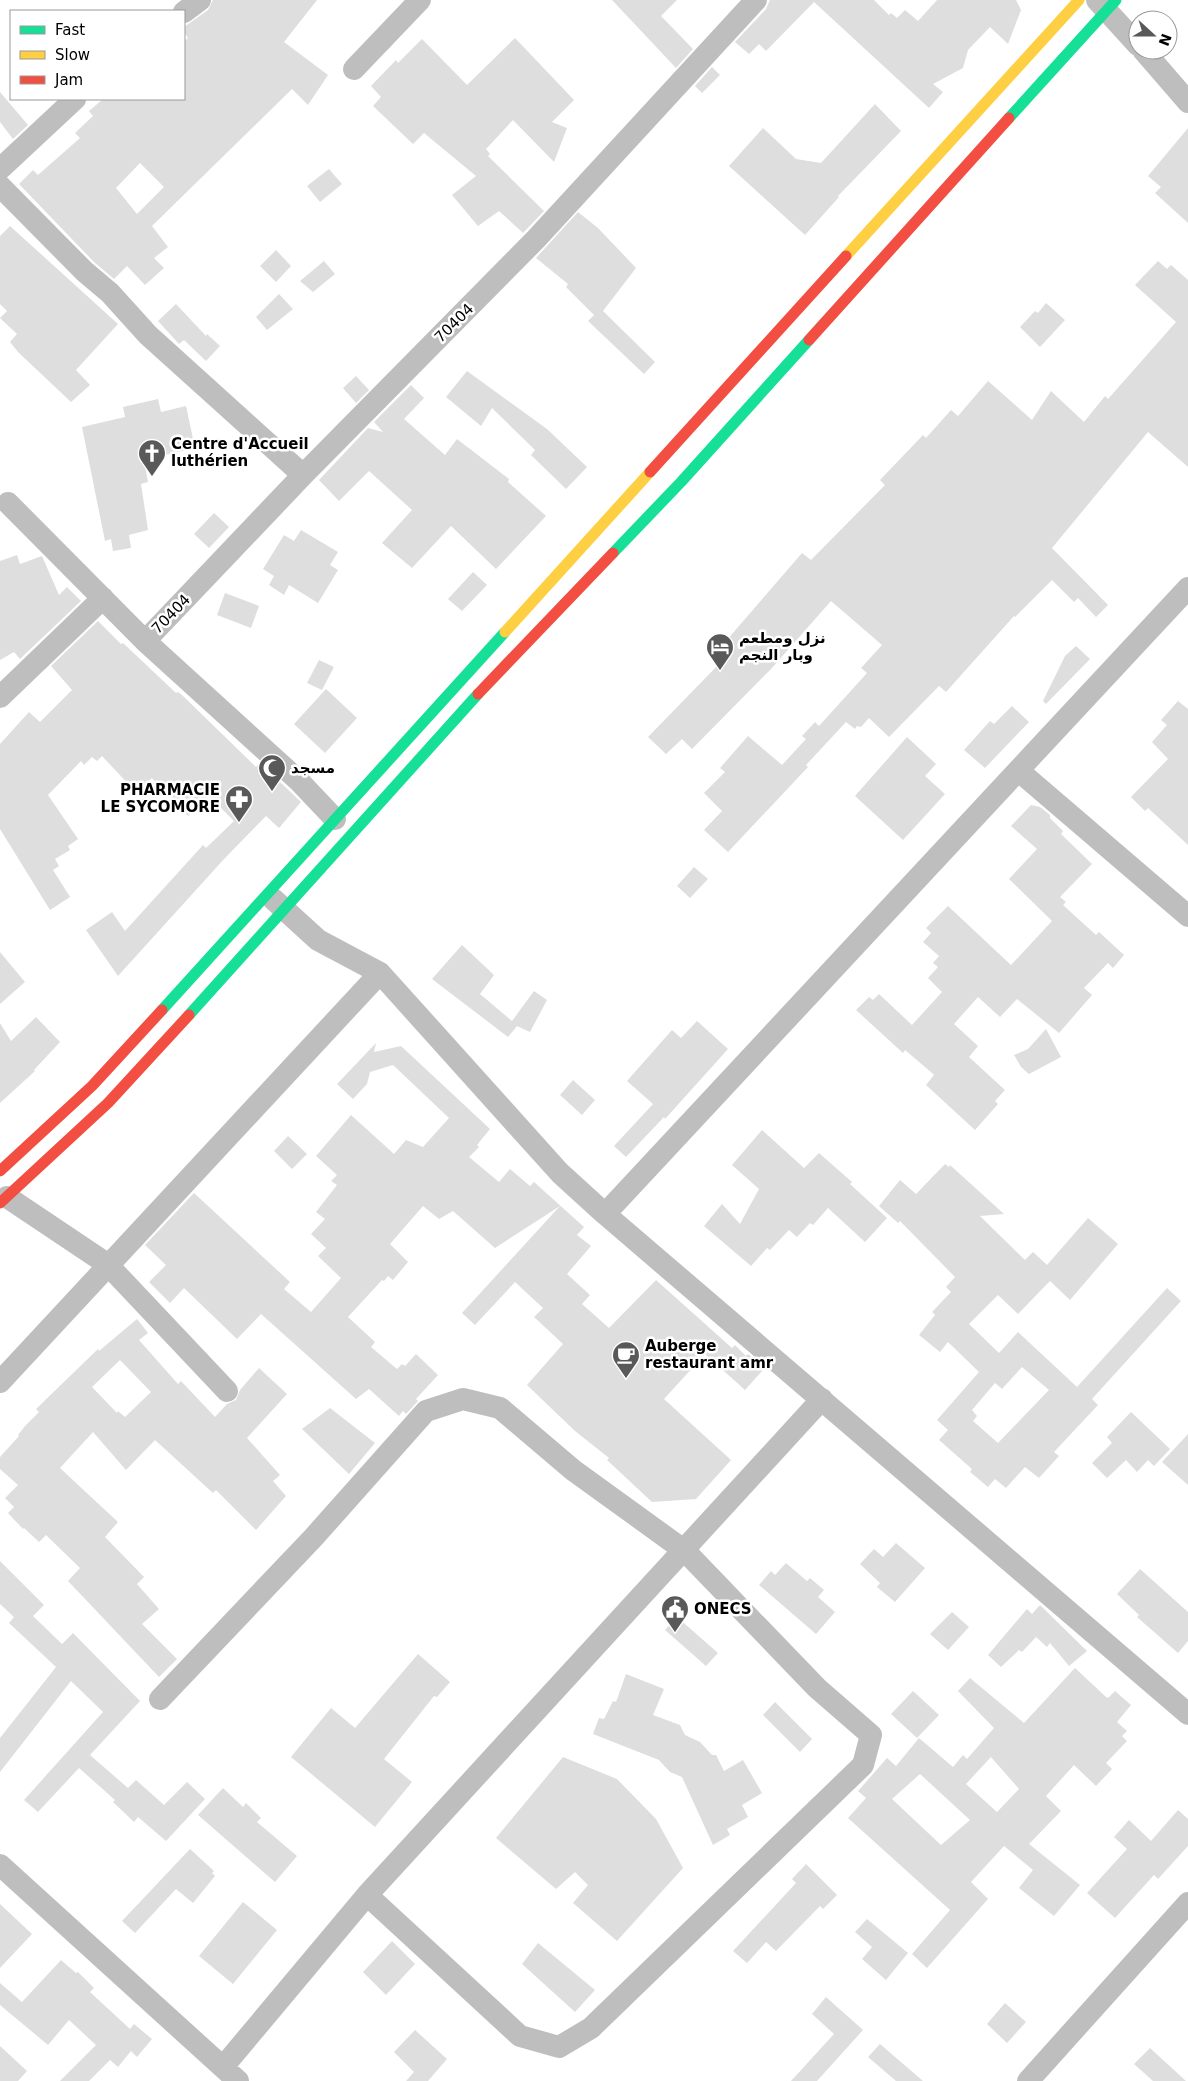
<svg xmlns="http://www.w3.org/2000/svg" width="1188" height="2081" font-family="'DejaVu Sans',Vazirmatn,sans-serif">
  <rect width="100%" height="100%" fill="#fff"/>
  <path fill="#dedede" fill-rule="evenodd" d="M213 0H317L284 42 328 75 308 105 292 89 152 226 168 247 154 258 164 268 145 285 127 266 114 279 94 262 19 184 33 170 38 175 80 138 75 133 93 116 89 111 103 99H184V41L188 38 184 32V27L208 10ZM140 163 164 187 137 214 116 188Z
    M612 0H677L661 16 693 49 676 68Z
    M770 0H874L889 15 891 13 897 18 905 10 918 21 937 0H1016L1021 10 1008 44 990 27 968 50 963 68 933 84 943 92 929 108 814 2 766 51 759 44 749 54 735 42 766 9Z
    M515 38 574 100 552 122 567 128 554 162 513 120 486 149 490 154 488 156 544 211 523 233 499 211 478 226 452 195 476 176 424 133 413 144 373 106 381 97 371 86 396 60 398 63 422 39 467 85Z
    M712 67 720 75 702 93 695 86Z
    M0 92 28 125 13 139 0 122Z
    M875 104 901 131 838 196 839 197 805 235 729 166 763 128 796 159 821 163Z
    M1188 128V223L1155 193 1161 187 1148 176Z
    M329 169 342 184 320 202 307 186Z
    M578 212 598 228 636 268 603 311 655 362 644 374 588 321 594 315 566 287 568 284 536 258Z
    M10 226 118 324 76 370 90 385 71 402 18 352 10 342 17 334 0 318 7 311 0 304V236Z
    M276 250 291 266 276 282 260 266Z
    M324 261 335 274 313 292 300 281Z
    M1158 261 1167 269 1171 265 1188 280V467L1148 432 1052 548 1108 605 1096 617 1078 598 1074 602 1052 580 1015 617 1014 616 946 692 939 686 889 737 869 718 861 727 857 726 855 729 846 722 806 765 808 767 728 852 704 830 722 811 704 793 725 772 720 768 748 736 782 765 806 739 802 736 815 722 819 726 867 673 861 668 882 645 831 601 771 669 692 749 682 739 666 754 648 737 720 663 713 656 802 553 811 560 885 485 880 480 923 435 926 438 951 410 958 416 988 381 1032 420 1051 391 1084 422 1105 396 1108 399 1176 322 1135 285Z
    M279 294 293 309 267 330 256 317Z
    M1046 303 1065 320 1040 347 1020 327 1035 311 1038 313Z
    M176 304 206 336 207 334 220 346 206 361 184 340 179 344 158 321Z
    M467 371 547 429 587 467 566 489 531 455 535 450 492 408 481 426 446 397Z
    M356 376 369 390 356 403 343 388Z
    M411 385 424 398 404 419 445 455 457 439 509 479 508 482 546 516 496 569 451 526 412 568 382 543 412 510 369 471 339 501 319 480 368 428 383 432 374 422Z
    M158 399 161 412 186 406 195 448 144 460 148 482 141 484 148 530 129 535 131 548 113 551 111 539 105 541 82 427 125 417 123 407Z
    M214 513 229 527 209 548 194 534Z
    M301 530 338 552 330 565 338 570 318 603 289 585 284 595 269 585 274 576 263 569 284 535 294 541Z
    M17 555 20 564 42 556 59 595 67 587 81 601 20 659 14 652 0 660V561Z
    M473 572 487 585 462 611 448 599Z
    M225 593 259 606 251 628 217 615Z
    M98 621 121 644 123 643 176 693 178 692 182 695 256 767 260 763 301 802 279 828 266 816 224 859 118 976 86 930 112 912 125 931 203 845 206 848 234 821 209 796 188 816 161 786 160 787 152 778 135 791 102 756 97 761 92 757 84 765 81 761 48 795 78 839 68 846 70 850 55 859 59 866 53 870 70 897 50 910 0 829V744L29 712 40 722 72 690 51 666Z
    M1076 646 1090 659 1046 704 1043 701 1065 656Z
    M319 660 334 667 322 690 307 683Z
    M326 689 357 718 325 753 294 724Z
    M1178 701 1188 709V845L1148 808 1145 811 1131 797 1168 759 1152 742 1167 725 1161 720Z
    M1012 706 1029 722 985 768 964 750 990 721 994 724Z
    M907 737 936 764 925 776 945 794 903 840 855 796Z
    M1031 805 1040 807 1050 815V818L1063 831 1061 834 1092 864 1060 897 1066 902 1063 905 1096 935 1099 932 1124 955 1113 968 1108 963 1084 988 1092 995 1059 1033 1017 999 1000 1017 978 997 954 1024 978 1046 969 1057 1005 1090 995 1101 998 1104 975 1130 926 1085 934 1075 932 1073 905 1050 903 1053 856 1010 869 997 873 1000 879 994 912 1025 942 992 928 978 938 967 933 963 939 956 923 942 931 933 926 928 948 906 1011 965 1052 921 1009 879 1037 849 1011 826Z
    M694 867 708 879 690 898 677 886Z
    M462 945 494 975 480 994 512 1021 534 991 547 1000 530 1032 517 1026 508 1037 432 979Z
    M0 952 25 982 0 1004Z
    M36 1017 60 1042 34 1070 35 1071 0 1103V1023L11 1041Z
    M697 1021 728 1049 665 1119 664 1117 626 1157 614 1146 653 1104 627 1081 672 1030 681 1038Z
    M1046 1029 1061 1057 1029 1074 1021 1067 1014 1055 1028 1049Z
    M376 1043 374 1052 401 1046 490 1129 477 1145 479 1147 469 1157 499 1182 510 1169 530 1186 534 1182 584 1227 577 1235 591 1246 567 1274 590 1295 582 1304 609 1328 656 1280 732 1348 735 1345 746 1356 748 1354 762 1366 760 1369 762 1371 745 1390 705 1354 664 1399 731 1460 696 1499 652 1502 607 1460 609 1458 575 1431 527 1385 563 1344 534 1317 543 1308 515 1282 475 1325 462 1313 560 1206 495 1248 453 1211 439 1219 423 1206 390 1244 408 1262 393 1280 388 1276 384 1281 382 1280 348 1317 375 1342 371 1347 397 1369 402 1364 405 1366 416 1354 438 1375 416 1399 418 1401 406 1414 403 1411 399 1416 369 1389 356 1399 261 1314 237 1339 184 1288 170 1303 149 1282 166 1265 145 1245 194 1193 290 1282 284 1289 311 1312 341 1278 318 1256 326 1248 311 1234 325 1219 316 1212 337 1185 331 1181 337 1175 316 1156 351 1115 394 1154 406 1140 423 1147 449 1118 393 1065 370 1072 367 1084 353 1099 337 1084Z
    M573 1080 595 1100 582 1115 560 1095Z
    M762 1130 804 1168 819 1153 852 1182 850 1184 887 1218 865 1242 828 1208 813 1225 810 1223 797 1237 789 1230 770 1250 767 1248 751 1266 704 1226 722 1204 740 1224 759 1189 732 1165Z
    M288 1136 307 1154 292 1169 274 1151Z
    M945 1164 949 1167 950 1165 1004 1214 980 1216 1025 1260 1033 1252 1047 1265 1088 1218 1118 1244 1070 1300 1050 1281 1018 1314 998 1295 969 1324 999 1353 1018 1332 1077 1387 1167 1288 1181 1301 1092 1399 1098 1405 1054 1452 1059 1456 1039 1478 1025 1467 1006 1488 995 1479 988 1487 970 1472 972 1469 939 1440 948 1430 937 1420 979 1372 948 1342 940 1352 919 1335 935 1315 932 1312 951 1292 946 1287 955 1277 900 1221 898 1223 879 1206 900 1180 916 1194ZM1022 1367 1049 1390 998 1443 973 1421 977 1416 972 1410 995 1383 1002 1389Z
    M137 1319 148 1333 139 1340 178 1384 181 1381 215 1417 227 1404 236 1400 240 1390 259 1368 287 1394 247 1438 280 1475 273 1481 286 1496 256 1530 216 1490 213 1493 155 1440 126 1470 93 1432 60 1468 118 1522 105 1537 144 1577 137 1584 159 1609 142 1624 177 1659 159 1677 68 1581 80 1568 46 1535 39 1542 24 1528 23 1529 8 1513 14 1507 5 1498 18 1485 0 1469V1457L19 1436 18 1435 25 1426 39 1412 36 1409 98 1349 99 1351ZM120 1360 151 1392 125 1417 118 1411 117 1413 92 1387Z
    M330 1408 375 1443 349 1474 302 1429Z
    M1131 1412 1170 1449 1154 1466 1148 1460 1137 1472 1126 1460 1107 1478 1092 1463 1112 1443 1107 1437Z
    M1188 1434V1485L1162 1462Z
    M896 1543 925 1568 895 1602 877 1587 880 1583 860 1564 874 1549 883 1557Z
    M0 1561 44 1605 33 1616 62 1644 73 1633 140 1701 90 1755 128 1788 136 1780 164 1805 187 1782 205 1799 166 1841 138 1817 134 1822 113 1802 115 1800 79 1768 38 1812 24 1800 103 1712 71 1681 0 1772V1738L56 1667 9 1623 14 1617 0 1604Z
    M786 1563 807 1581 810 1578 824 1590 818 1597 835 1612 816 1634 759 1585 771 1571 775 1575Z
    M1140 1569 1188 1612V1641L1178 1653 1137 1617 1139 1615 1117 1594Z
    M1040 1605 1087 1651 1069 1666 1050 1643 1047 1647 1036 1637 1022 1652 1019 1650 1001 1667 988 1655 1027 1609 1032 1614Z
    M952 1612 969 1627 948 1650 930 1634Z
    M677 1617 718 1653 706 1666 665 1630Z
    M418 1654 450 1682 437 1697 434 1696 384 1759 412 1782 375 1827 291 1757 331 1708 355 1728Z
    M1075 1668 1106 1697 1108 1698 1115 1691 1131 1705 1117 1722 1127 1731 1122 1736 1127 1741 1106 1763 1112 1769 1096 1786 1074 1765 1046 1796 1061 1811 1029 1844 1080 1885 1054 1916 1019 1888 1033 1870 1004 1846 971 1882 988 1899 927 1968 912 1954 950 1910 848 1818 866 1798 858 1791 887 1758 896 1766 919 1738 953 1767 963 1755 967 1759 994 1728 958 1691 970 1678 1024 1723ZM991 1757 1019 1789 997 1812 966 1784ZM920 1774 970 1820 941 1845 892 1799Z
    M626 1674 664 1689 653 1715 680 1725 685 1735 700 1742 712 1755H716L724 1771 743 1760 762 1793 742 1805 748 1817 727 1829 730 1835 713 1845 682 1777 670 1772 659 1760 593 1734 599 1718 604 1719 613 1701 616 1702Z
    M913 1691 939 1715 917 1738 891 1714Z
    M775 1702 812 1739 800 1752 763 1715Z
    M563 1757 617 1779 656 1819 683 1868 617 1941 573 1903 588 1885 575 1872 556 1889 496 1838Z
    M223 1788 243 1807 246 1803 261 1818 257 1822 297 1856 275 1882 198 1815Z
    M1178 1810 1188 1819V1846L1158 1879 1154 1875 1115 1918 1087 1893 1127 1849 1114 1837 1129 1820 1151 1841Z
    M190 1849 214 1871 212 1873 215 1876 193 1903 176 1889 135 1933 122 1921Z
    M806 1864 837 1895 823 1909 820 1906 776 1951 766 1942 747 1963 733 1951 796 1883 792 1879Z
    M243 1902 277 1930 233 1984 199 1956Z
    M0 1904 32 1934 0 1968Z
    M867 1919 908 1953 886 1980 862 1959 872 1947 855 1932Z
    M392 1941 415 1964 386 1995 363 1972Z
    M538 1943 595 1990 575 2012 522 1964Z
    M61 1960 76 1973 78 1972 94 1988 90 1992 130 2029 134 2024 152 2039 137 2057 131 2051 118 2067 110 2060 89 2081H60L96 2045 69 2020 48 2045 0 2005V1983L22 2002Z
    M826 1997 863 2030 817 2081H791L834 2034 812 2014Z
    M1005 2003 1026 2022 1007 2043 987 2024Z
    M415 2030 447 2059 428 2081H406L414 2072 394 2052Z
    M880 2044 923 2081H896L868 2057Z
    M0 2046 27 2071 18 2081H0Z
    M1150 2048 1186 2081H1153L1134 2064Z"/>
  <g fill="none" stroke-linecap="round" stroke-linejoin="round">
    <path stroke="#bebebe" stroke-width="22" d="M1097 0 1138 45
      M184 12 200 0
      M1143 50 1188 102
      M354 69 420 0
      M0 169 75 99
      M0 186 84 271 110 293 148 335 303 475
      M8 503 145 641 298 780 335 819
      M145 641 303 475 536 239 756 0
      M0 697 103 598
      M1019 771 1188 916
      M273 899 318 940 380 973 560 1173 605 1214 1188 1714
      M7 1197 107 1264 227 1391
      M605 1214 1188 588
      M0 1382 380 973
      M160 1699 313 1538 426 1411 463 1399 500 1408 573 1470 685 1551 817 1688 871 1735 863 1765 591 2028 559 2047 520 2036 367 1895
      M0 1865 238 2081
      M223 2067 367 1895 822 1399
      M1028 2081 1188 1903"/>
    <path stroke="#16e098" stroke-width="11" d="M1009 118 1116 0
      M613 553 681 482 809 340
      M162 1010 505 632
      M189 1015 478 694"/>
    <path stroke="#ffcf43" stroke-width="11" d="M846 256 1079 0
      M505 632 650 472"/>
    <path stroke="#f24e42" stroke-width="11" d="M809 340 1009 118
      M650 472 846 256
      M478 694 613 553
      M0 1171 92 1086 162 1010
      M0 1203 108 1103 189 1015"/>
  </g>
  <defs>
    <g id="church-pin" transform="scale(1.4375)"><path d="M0 17L-7.5 6A9.5 9.5 0 1 1 7.5 6Z" fill="#595959" stroke="#fff"/><path d="M-1.2-6h2.4v3.5h3.3v2.4h-3.3V6h-2.4V-.1h-3.3v-2.4h3.3Z" fill="#fff"/></g>
    <g id="hotel-pin" transform="scale(1.4375)"><path d="M0 17L-7.5 6A9.5 9.5 0 1 1 7.5 6Z" fill="#595959" stroke="#fff"/><path d="M-6-4.5h1.5V1H6V5H4.5V3h-9V5H-6ZM-4 0a1.8 1.8 0 1 1 3.6 0ZM.5 0V-2.5h3Q6-2.5 6 0Z" fill="#fff"/></g>
    <g id="mosque-pin" transform="scale(1.4375)"><path d="M0 17L-7.5 6A9.5 9.5 0 1 1 7.5 6Z" fill="#595959" stroke="#fff"/><path d="M3.5-4.9A6 6 0 1 0 3.5 4.9A5 5 0 1 1 3.5-4.9Z" fill="#fff"/></g>
    <g id="pharmacy-pin" transform="scale(1.4375)"><path d="M0 17L-7.5 6A9.5 9.5 0 1 1 7.5 6Z" fill="#595959" stroke="#fff"/><path d="M-2-6h4v4h4v4h-4v4h-4v-4h-4v-4h4Z" fill="#fff"/></g>
    <g id="cafe-pin" transform="scale(1.4375)"><path d="M0 17L-7.5 6A9.5 9.5 0 1 1 7.5 6Z" fill="#595959" stroke="#fff"/><path d="M-5.5-4.5H6V0H3Q3 3.5 0 3.5H-2.5Q-5.5 3.5-5.5 0ZM3-3.2v2h1.7v-2ZM-6 4.5H4V6H-6Z" fill="#fff"/></g>
    <g id="civic-pin" transform="scale(1.4375)"><path d="M0 17L-7.5 6A9.5 9.5 0 1 1 7.5 6Z" fill="#595959" stroke="#fff"/><path d="M-.6-6.5H3V-4.5H.6V-3L4-1V1h2V6H-6V1h2V-1L-.6-3ZM-1.2 2.5V6h2.4V2.5Z" fill="#fff"/></g>
  </defs>
  <g fill-rule="evenodd">
    <use href="#church-pin" x="152" y="453"/>
    <use href="#hotel-pin" x="720" y="647"/>
    <use href="#mosque-pin" x="272" y="768"/>
    <use href="#pharmacy-pin" x="239" y="799"/>
    <use href="#cafe-pin" x="626" y="1355"/>
    <use href="#civic-pin" x="675" y="1609"/>
  </g>
  <g text-anchor="middle" dominant-baseline="central" stroke-width="5" stroke-linejoin="round" paint-order="stroke">
    <g font-size="15" fill="#000" stroke="#fff">
      <text transform="translate(454 323) rotate(-45)">70404</text>
      <text transform="translate(171 614) rotate(-46)">70404</text>
    </g>
    <g font-size="15" font-weight="bold" fill="#000" stroke="#fff" text-anchor="start">
      <text x="171" y="444">Centre d'Accueil<tspan x="171" dy="17">luthérien</tspan></text>
      <text x="739" y="638">نزل ومطعم<tspan x="739" dy="17">وبار النجم</tspan></text>
      <text x="291" y="768">مسجد</text>
      <text x="220" y="790" text-anchor="end">PHARMACIE<tspan x="220" dy="17">LE SYCOMORE</tspan></text>
      <text x="645" y="1346">Auberge<tspan x="645" dy="17">restaurant amr</tspan></text>
      <text x="694" y="1609">ONECS</text>
    </g>
  </g>
  <rect x="10" y="10" width="175" height="90" fill="#ffffff" stroke="#999999"/>
  <rect x="20" y="26" width="25" height="8" fill="#16e098" stroke="#999999"/>
  <text x="55" y="35" font-size="15" fill="#000000">Fast</text>
  <rect x="20" y="51" width="25" height="8" fill="#ffcf43" stroke="#999999"/>
  <text x="55" y="60" font-size="15" fill="#000000">Slow</text>
  <rect x="20" y="76" width="25" height="8" fill="#f24e42" stroke="#999999"/>
  <text x="55" y="85" font-size="15" fill="#000000">Jam</text>
  <g transform="translate(1153 35) rotate(111)"><circle r="24" fill="#ffffff" stroke="#999999"/>
  <path d="M0-4L9 19L0 12L-9 19Z" fill="#595959"/>
  <text y="-8" font-size="14" font-weight="bold" text-anchor="middle" fill="#000000">N</text>
  </g>
</svg>
